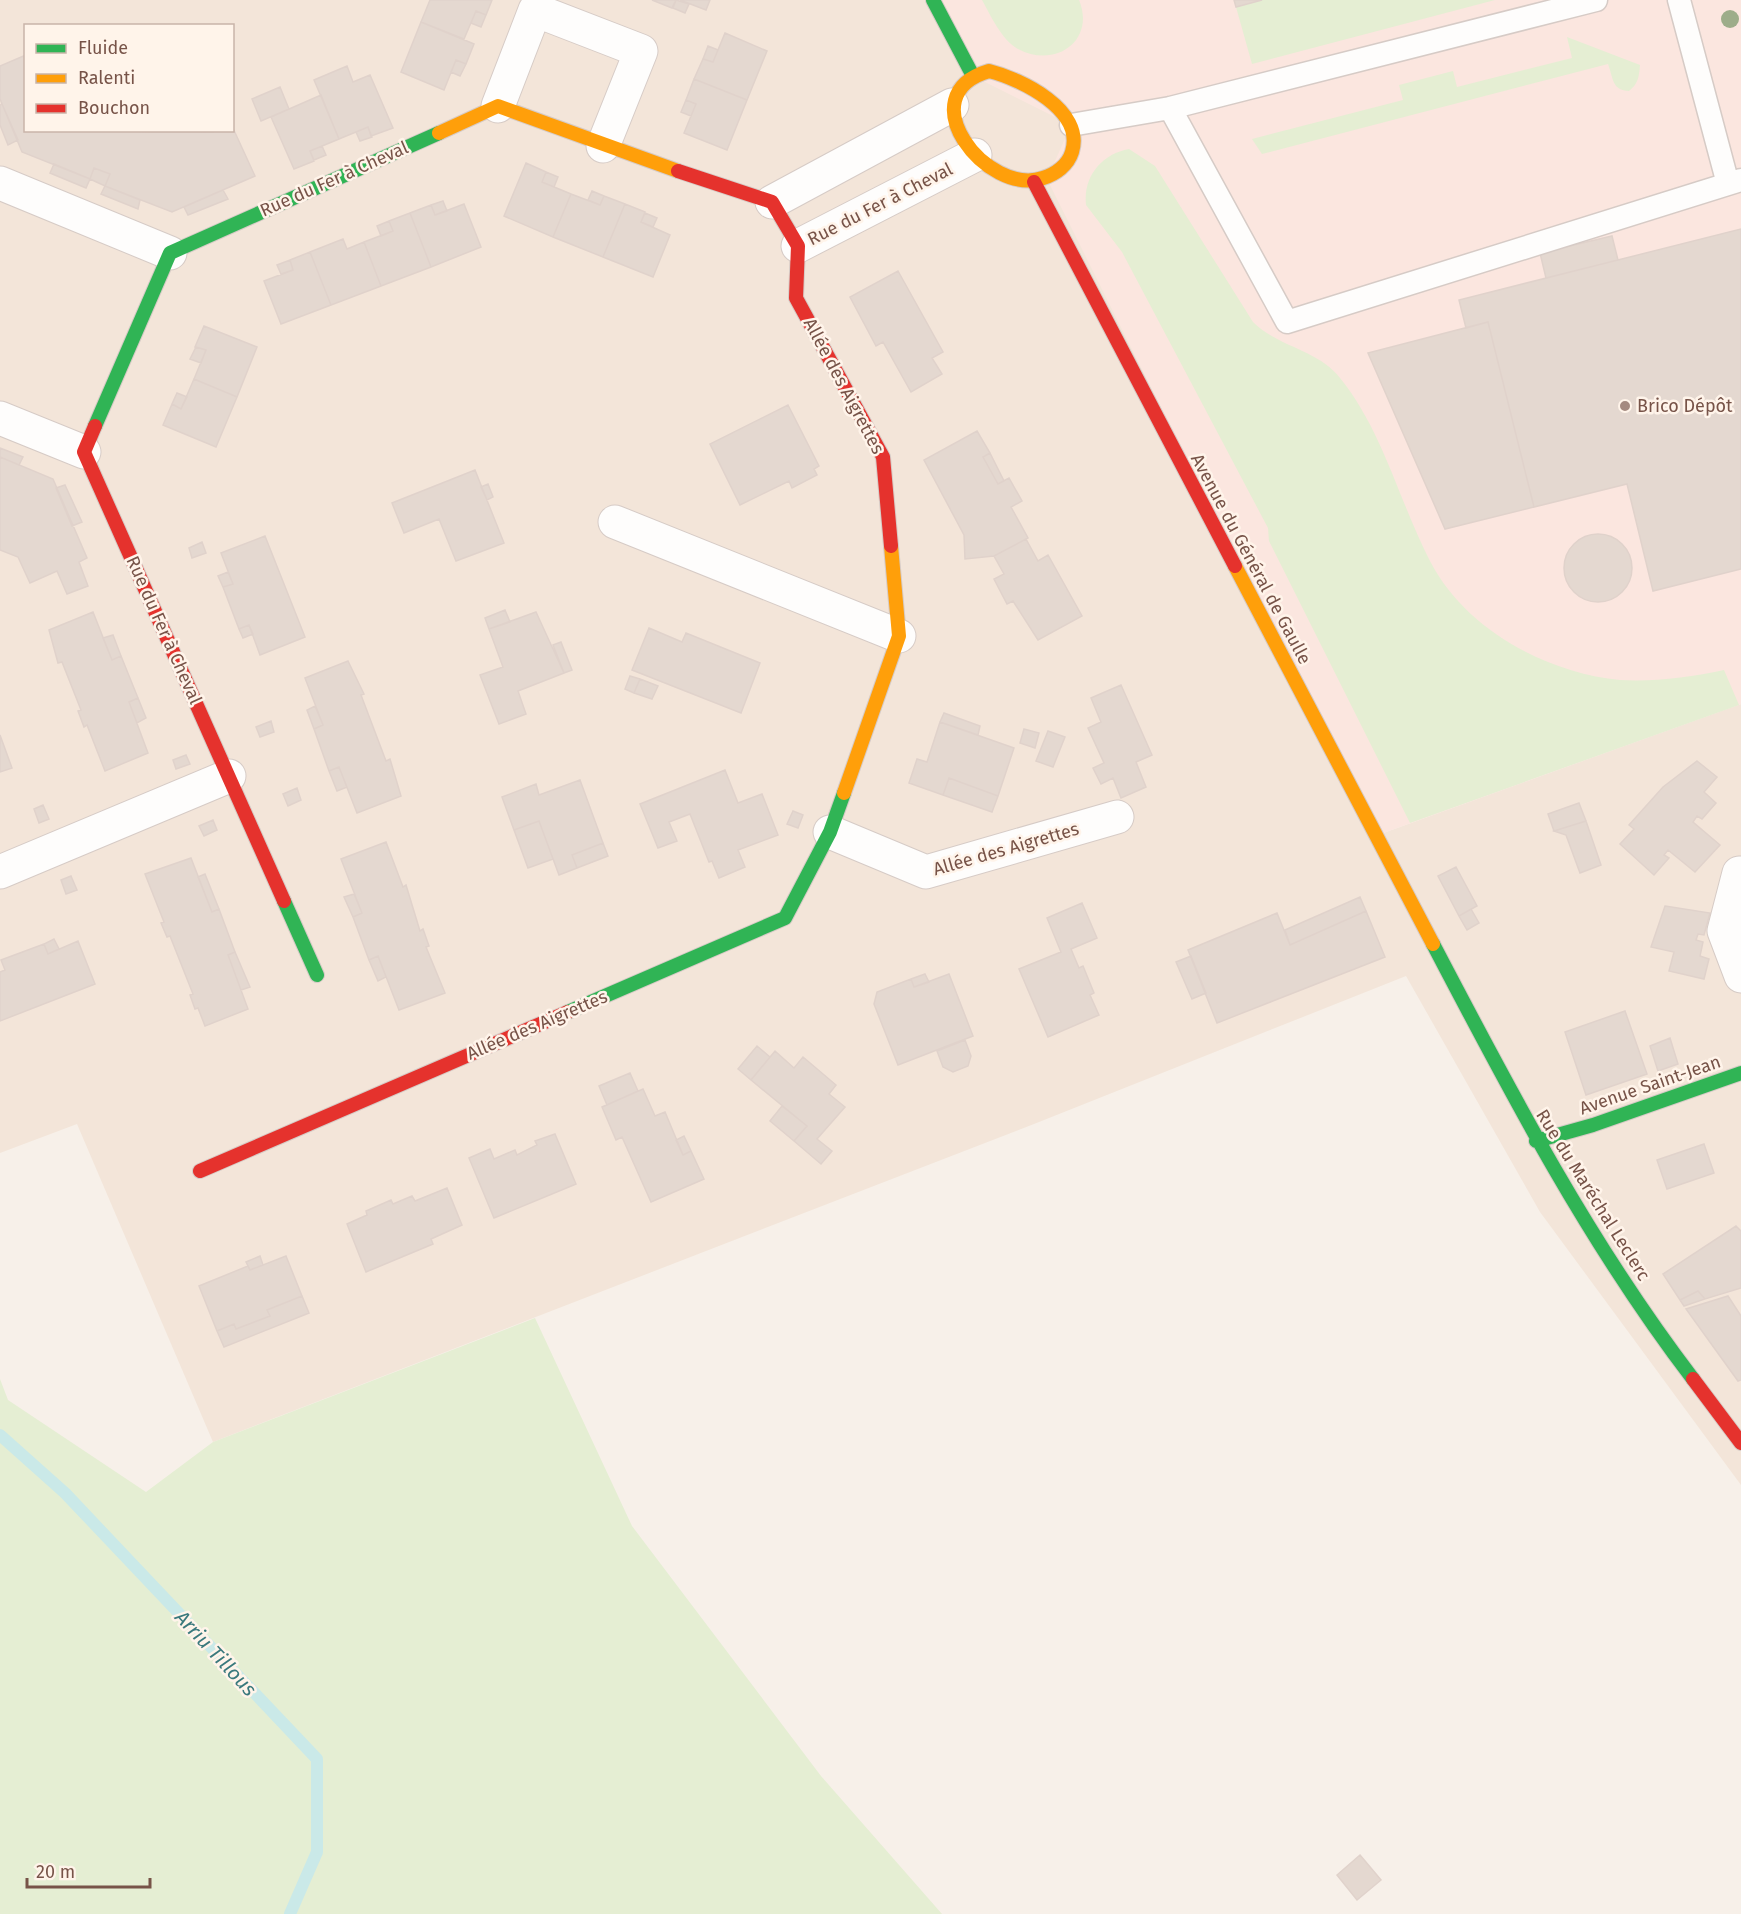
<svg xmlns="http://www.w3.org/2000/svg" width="1741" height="1914" font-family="'Fira Sans',sans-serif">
  <rect width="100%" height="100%" fill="#f7f0e9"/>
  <path fill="#f3e5d9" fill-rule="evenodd" d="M0 0H933L1051 100 1375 836 1741 704V1485L1540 1212 1406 976 1034 1124 213 1442 77 1124 0 1153ZM26 26H232V130H26Z"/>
  <path fill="#fbe6df" d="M933 0H1741V704L1375 836 1047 179 1071 125 973 76Z"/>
  <path fill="#e5eed3" d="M982 0H1079C1096 41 1055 69 1018 49 1001 39 991 16 982 0Z
    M1262 0H1495L1252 64 1236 7Z
    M1567 37 1640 65C1639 77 1638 84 1629 91 1612 91 1613 77 1608 64L1262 154 1252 139 1403 100 1399 85 1453 71 1457 87 1572 58Z
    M1129 149 1155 166 1253 322C1278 347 1319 350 1340 378 1383 431 1399 501 1430 561 1465 629 1546 673 1620 680 1654 682 1691 677 1724 670L1739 705 1410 823 1269 541 1268 528 1122 252 1086 205C1083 176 1102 154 1129 149Z
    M535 1318 632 1526 821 1776 942 1914H0V1379L8 1400 146 1492 213 1442Z"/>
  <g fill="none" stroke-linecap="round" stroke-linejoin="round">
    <path stroke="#cae9e8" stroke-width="12" d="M0 1435 65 1493 317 1759V1852L290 1914"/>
  </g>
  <path fill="#e4d8d0" stroke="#e0d2cb" stroke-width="1.5" d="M430 0H492L486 15 476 11 464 39 421 22Z
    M652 0H676L672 8Z
    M676 0 689 4 685 13 673 8Z
    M680 0H710L706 10Z
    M1234 0H1262L1236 7Z
    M476 11 486 15 481 27 471 23Z
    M421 22 474 44 466 64 456 60 444 90 401 72Z
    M725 33 767 51 747 100 694 79 703 59 713 62Z
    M708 46 718 50 713 62 703 59Z
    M26 55V130L204 132 232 130V126L255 176 172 212 105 186 110 174 94 168 90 179 22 152 0 99V66Z
    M456 60 466 64 460 76 451 72Z
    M347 66 353 82 370 75 393 128 371 136 368 127 339 139 314 80Z
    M694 79 747 100 727 150 684 133 696 104 686 100Z
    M280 87 289 109 261 121 252 99Z
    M321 95 339 139 310 151 314 161 294 169 271 117Z
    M686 100 696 104 691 116 681 112Z
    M2 104 18 140 8 145 0 125V105Z
    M368 127 372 137 360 141 356 132Z
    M322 146 326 155 314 160 310 151Z
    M526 163 546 172 542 182 571 194 553 237 504 216Z
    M54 164 90 179 86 188 50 173Z
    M94 168 110 174 105 186 90 179Z
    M546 172 558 177 554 187 542 182Z
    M105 186 140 200 138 209 101 194Z
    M223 190 228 199 188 215 184 207Z
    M592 191 604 196 600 205 588 200Z
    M571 194 600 205 604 196 625 204 603 257 553 237Z
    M443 201 447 211 435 215 431 205Z
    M464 204 481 247 431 267 410 213 431 205 435 215Z
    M625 204 645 212 641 222 670 235 653 277 603 257Z
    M410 213 431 267 381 286 364 242 393 231 389 221Z
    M645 213 657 218 653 227 641 222Z
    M389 221 393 231 381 236 377 226Z
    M1741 229V569L1653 591 1627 484 1534 507 1488 322 1466 328 1459 300Z
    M1612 236 1618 260 1546 278 1540 253Z
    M343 239 347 249 364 242 381 286 331 305 310 252Z
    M310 252 331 305 281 324 264 281 293 270 290 260Z
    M290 260 293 270 281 274 277 265Z
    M898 271 943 352 932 358 942 374 911 392 883 342 876 346 850 297Z
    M1488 322 1534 507 1445 529 1368 353Z
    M204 326 257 347 237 397 194 379 206 350 195 347Z
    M196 347 206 350 201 363 190 359Z
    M194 379 237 397 216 447 163 425 172 404 181 409Z
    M177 393 187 397 181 409 172 404Z
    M788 405 819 466 814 469 817 475 792 488 789 481 740 505 710 444Z
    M977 431 990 453 983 457 998 484 1009 478 1022 501 1011 507 1028 538 994 556 965 559 964 535 924 460Z
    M0 448 23 457 19 465 0 457Z
    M990 453 1004 481 998 484 983 457Z
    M0 457 53 479 87 558 79 562 88 586 67 594 57 571 30 583 18 557 0 550Z
    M475 470 504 543 456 561 439 519 404 533 392 503Z
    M488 484 493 497 487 500 481 487Z
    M65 485 82 522 72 526 56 488Z
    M1564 568a34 34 0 1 1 68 0a34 34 0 1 1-68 0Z
    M265 536 305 637 260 655 249 625 239 629 223 587 233 584 221 553Z
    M1026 539 1038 561 1048 555 1082 616 1038 640 1013 601 1007 604 994 579 1004 574 994 556Z
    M202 542 206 553 192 558 189 548Z
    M228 572 233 584 223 587 218 576Z
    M505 610 510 622 489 629 485 618Z
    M93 612 112 660 121 656 138 698 129 702 148 753 105 771 87 725 84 727 78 711 81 710 62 662 58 663 49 630Z
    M536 612 564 673 518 691 526 714 499 724 480 675 503 667 489 629Z
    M249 625 253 634 243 638 239 629Z
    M649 628 682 642 686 633 760 663 741 713 632 670Z
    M113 635 121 656 112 660 103 638Z
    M561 642 572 670 564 673 553 645Z
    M348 661 364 694 361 695 386 761 390 759 401 796 357 813 339 767 329 771 314 729 323 725 305 678Z
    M630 676 640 679 634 693 625 689Z
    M640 679 658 686 652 699 634 693Z
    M1121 685 1152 755 1136 762 1146 787 1121 798 1113 778 1101 784 1093 768 1104 763 1088 728 1101 722 1091 698Z
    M138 698 146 718 137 723 129 702Z
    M315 706 323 725 314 729 307 710Z
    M944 713 980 726 978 735 940 722Z
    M271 721 274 732 260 737 256 727Z
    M940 722 1014 748 998 796 949 778 943 795 909 783 917 759 927 762Z
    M1024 729 1039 733 1035 748 1020 743Z
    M1048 731 1065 737 1053 767 1036 761Z
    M0 735 12 768 0 772Z
    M186 755 190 764 176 769 173 760Z
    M1697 761 1717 777 1704 792 1716 803 1702 819 1697 816 1693 822 1720 845 1695 872 1668 850 1664 855 1669 858 1654 875 1620 844 1634 829 1629 825 1663 787Z
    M339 767 347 787 337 791 329 771Z
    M725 770 738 803 762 794 778 835 738 850 745 867 719 878 712 861 709 862 690 814 669 822 677 841 658 848 640 804Z
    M949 778 998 796 992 812 943 795Z
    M580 780 603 843 572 855 577 868 559 875 539 821 514 830 502 797 536 784 539 795Z
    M297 788 301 800 288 806 283 794Z
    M1579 803 1586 821 1554 831 1548 814Z
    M43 805 49 819 39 823 34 809Z
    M793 811 803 815 798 828 787 824Z
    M213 820 217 830 204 836 199 826Z
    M539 821 553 859 528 868 514 830Z
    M1586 821 1601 865 1580 873 1566 835 1554 831Z
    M386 842 403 887 406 885 420 931 423 929 429 946 426 947 445 993 399 1010 378 956 369 960 353 917 362 913 341 859Z
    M603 843 608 856 577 868 572 855Z
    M191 858 212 912 219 909 235 952 228 955 248 1009 205 1026 198 1008 195 1009 190 995 193 994 170 936 167 937 161 923 164 922 145 874Z
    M1456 867 1477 906 1459 916 1438 876Z
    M205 874 219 909 212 912 198 877Z
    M71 876 77 890 66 894 61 880Z
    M354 894 362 913 353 917 344 897Z
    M1360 897 1366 911 1290 945 1285 930Z
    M1082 903 1097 938 1071 949 1079 968 1083 966 1094 993 1090 995 1099 1015 1048 1037 1019 969 1061 952 1047 918Z
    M1665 906 1710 913 1704 935 1698 934 1696 940 1703 942 1700 956 1709 959 1704 979 1669 971 1674 952 1651 947Z
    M1471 909 1479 923 1467 930 1459 916Z
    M1366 911 1385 957 1217 1023 1188 950 1277 913 1290 945Z
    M54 939 59 949 48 954 44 944Z
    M78 941 95 984 0 1021V972L5 970 1 960 44 944 48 954Z
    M235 952 250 987 241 990 228 955Z
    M378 956 386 977 378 981 369 960Z
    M1191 956 1206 993 1192 999 1176 962Z
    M925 974 929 982 914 987 911 979Z
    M949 974 973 1036 898 1065 874 1004 877 992 911 979 914 987Z
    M1625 1011 1647 1074 1586 1095 1565 1032Z
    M1670 1038 1678 1064 1658 1071 1650 1046Z
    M965 1040 971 1056 968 1066 953 1072 943 1067 937 1051Z
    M757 1046 770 1057 751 1080 738 1069Z
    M775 1051 794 1068 803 1057 836 1085 829 1094 845 1107 817 1139 832 1151 821 1164 794 1141 807 1126 751 1080Z
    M630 1073 638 1091 607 1105 599 1086Z
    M643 1089 655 1116 665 1112 683 1155 691 1151 704 1179 651 1202 622 1137 616 1140 602 1107Z
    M782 1106 807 1126 794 1141 770 1121Z
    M555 1134 576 1184 494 1218 469 1158 490 1149 494 1159 515 1150 517 1155 537 1145 535 1141Z
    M684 1136 691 1151 683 1155 676 1140Z
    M1704 1144 1714 1173 1667 1189 1657 1160Z
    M447 1188 462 1225 431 1239 433 1244 366 1272 347 1224 367 1215 366 1211 391 1200 393 1204 412 1196 415 1201Z
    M1736 1226 1741 1231V1288L1705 1299 1698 1291 1680 1300 1663 1274Z
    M260 1256 263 1265 250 1270 246 1262Z
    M286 1256 302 1296 267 1310 270 1316 236 1329 234 1324 217 1331 199 1286 248 1266 250 1270Z
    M1698 1291 1705 1299 1684 1306 1680 1300Z
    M302 1296 309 1313 224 1347 217 1331 234 1324 236 1329 270 1316 267 1310Z
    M1728 1296 1741 1316V1380L1738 1381 1686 1309Z
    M1360 1855 1381 1880 1357 1900 1337 1875Z"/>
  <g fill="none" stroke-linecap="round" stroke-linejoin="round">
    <g stroke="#d6cbc6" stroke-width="25">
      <path id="lane" d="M1679 0 1728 184
        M1170 108 1287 322 1741 180
        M1071 125 1170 108 1596 0"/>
    </g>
    <g stroke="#d6cbc6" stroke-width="35">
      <path id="street" d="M498 106 535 10 641 51 603 146
        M0 183 170 253
        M772 202 952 105
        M798 246 975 155
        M0 418 84 452
        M615 522 899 636
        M830 832 926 872 1117 817
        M0 872 229 776
        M1739 873 1724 931 1741 976"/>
    </g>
    <g stroke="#d6cbc6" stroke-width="16">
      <path id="fast" d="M933 0 973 76
        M95 426 170 253 439 133
        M284 901 317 975
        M1433 944C1512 1095 1589 1243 1693 1379
        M568 1012 785 918 830 832 844 793
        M1536 1141 1593 1125 1741 1073"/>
    </g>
    <g stroke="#d6cbc6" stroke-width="16">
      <path id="slow" d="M989 71C1021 79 1085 110 1072 152 1068 165 1056 174 1043 178 987 197 907 95 989 71Z
        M439 133 498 106 678 171
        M1235 566 1433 944
        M844 793 899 636 891 546"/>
    </g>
    <g stroke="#d6cbc6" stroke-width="16">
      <path id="jam" d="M678 171 772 202 798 246 796 298 883 457 891 546
        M1034 182 1235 566
        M95 426 84 452 284 901
        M200 1171 568 1012
        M1693 1379 1741 1443"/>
    </g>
    <use href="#lane" stroke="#fefdfc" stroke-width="22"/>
    <use href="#street" stroke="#fefdfc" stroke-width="33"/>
    <use href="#fast" stroke="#30b455" stroke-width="14"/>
    <use href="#slow" stroke="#ff9f0a" stroke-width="14"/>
    <use href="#jam" stroke="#e5322d" stroke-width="14"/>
  </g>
  <circle fill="#9dad8a" cx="1730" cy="19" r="9"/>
  <circle fill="#a48a80" stroke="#fff4ea" stroke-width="2" cx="1625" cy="406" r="6"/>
  <g text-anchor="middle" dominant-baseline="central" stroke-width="5" stroke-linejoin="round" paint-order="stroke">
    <g font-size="18" fill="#775348" stroke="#fff4ea">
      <text transform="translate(334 179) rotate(-24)">Rue du Fer à Cheval</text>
      <text transform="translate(880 204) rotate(-27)">Rue du Fer à Cheval</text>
      <text transform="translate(844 386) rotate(62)">Allée des Aigrettes</text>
      <text transform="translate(1251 559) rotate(62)">Avenue du Général de Gaulle</text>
      <text transform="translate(164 630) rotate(66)">Rue du Fer à Cheval</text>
      <text transform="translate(1006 849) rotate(-16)">Allée des Aigrettes</text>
      <text transform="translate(537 1025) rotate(-23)">Allée des Aigrettes</text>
      <text transform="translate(1650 1085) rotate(-19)">Avenue Saint-Jean</text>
      <text transform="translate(1593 1195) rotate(58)">Rue du Maréchal Leclerc</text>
    </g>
    <g font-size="18" fill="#775348" stroke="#fff4ea" text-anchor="start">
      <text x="1637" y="406">Brico Dépôt</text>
    </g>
    <g font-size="20" font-style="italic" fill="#3a797d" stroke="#fff4ea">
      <text transform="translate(216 1653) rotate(47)">Arriu Tillous</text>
    </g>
  </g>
  <rect x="24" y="24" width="210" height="108" fill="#fff4ea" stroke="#c9b4a9" stroke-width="1.5"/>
  <rect x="36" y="44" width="30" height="9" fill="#30b455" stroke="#c9b4a9" stroke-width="1.5"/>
  <text x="78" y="54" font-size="18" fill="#775348">Fluide</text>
  <rect x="36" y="74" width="30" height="9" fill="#ff9f0a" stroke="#c9b4a9" stroke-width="1.5"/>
  <text x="78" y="84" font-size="18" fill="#775348">Ralenti</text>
  <rect x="36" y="104" width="30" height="9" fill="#e5322d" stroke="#c9b4a9" stroke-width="1.5"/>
  <text x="78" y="114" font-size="18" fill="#775348">Bouchon</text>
  <path d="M27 1878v9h123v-9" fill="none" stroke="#775348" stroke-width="3"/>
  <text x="36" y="1878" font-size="18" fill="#775348" stroke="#fff4ea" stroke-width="4.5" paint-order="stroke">20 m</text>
</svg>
